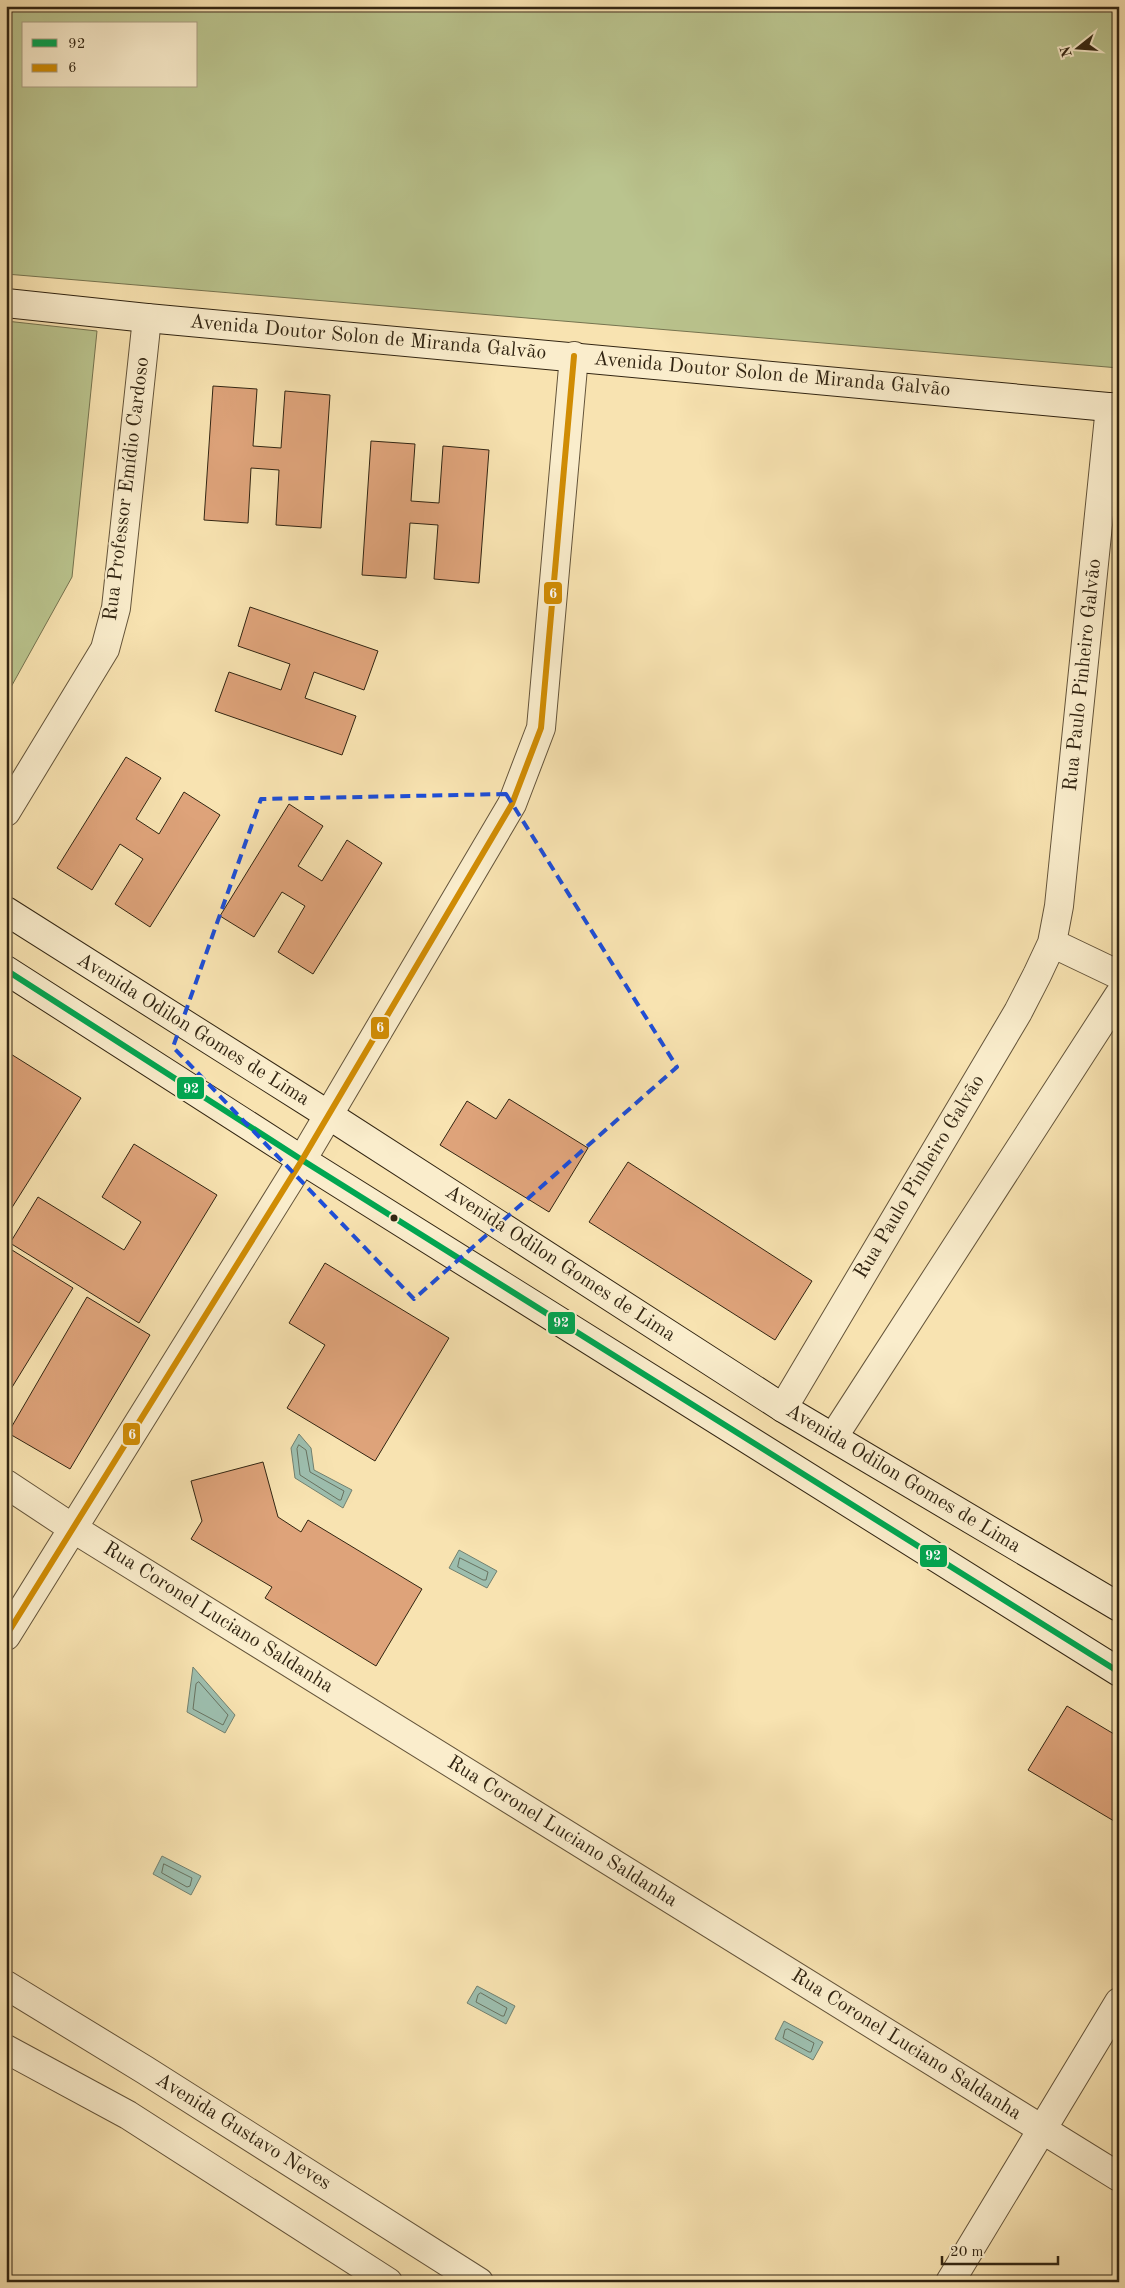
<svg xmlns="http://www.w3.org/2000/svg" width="1125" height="2288" font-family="'Old Standard TT',serif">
  <rect width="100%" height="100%" fill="#f8e3b1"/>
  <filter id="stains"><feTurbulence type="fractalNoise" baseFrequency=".004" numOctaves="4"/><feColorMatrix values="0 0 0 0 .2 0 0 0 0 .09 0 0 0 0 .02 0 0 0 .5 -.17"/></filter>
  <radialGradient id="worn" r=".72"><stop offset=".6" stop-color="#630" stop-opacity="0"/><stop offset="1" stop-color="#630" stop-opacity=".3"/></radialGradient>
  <path fill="#bac48e" stroke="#767450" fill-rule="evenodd" d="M6 6H1119V368L6 274ZM24 24H196V86H24Z
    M6 321 97 331 72 577 6 696Z"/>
  <path fill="#9dbeae" stroke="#728170" d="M299 1434 311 1448 314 1470 352 1490 343 1508 295 1478 291 1448Z
    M459 1550 497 1571 487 1588 449 1568Z
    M193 1667 235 1715 225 1733 187 1712Z
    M162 1856 201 1876 191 1895 153 1874Z
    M477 1986 515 2006 506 2024 467 2003Z
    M784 2021 823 2042 813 2060 775 2039Z"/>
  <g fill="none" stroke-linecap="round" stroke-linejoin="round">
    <path stroke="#687260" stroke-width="1" d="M299 1445 306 1450 310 1472 344 1491 341 1500H339L300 1475 297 1449Z
      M460 1558 488 1572 486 1580H483L458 1567Z
      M199 1682 228 1715 223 1725 193 1709 196 1684Z
      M164 1864 192 1878 190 1886 187 1887 162 1873Z
      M481 1993 507 2008 504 2016H502L476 2002 478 1995Z
      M788 2029 814 2043 811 2052H809L783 2038 785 2030Z"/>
  </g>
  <path fill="#dea37a" stroke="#322512" d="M213 386 257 389 253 446 281 448 285 391 330 395 321 528 276 525 279 470 251 468 248 523 204 520Z
    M371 441 415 444 411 501 439 503 443 446 489 450 479 583 434 579 438 525 410 523 406 578 362 575Z
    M250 607 378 651 364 690 314 672 305 698 356 716 342 755 215 711 229 672 281 690 290 664 238 646Z
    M126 757 161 778 136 819 159 834 184 792 220 815 150 927 115 904 143 859 120 844 92 890 57 868Z
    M289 804 323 826 298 866 322 881 347 840 382 863 313 974 278 952 305 906 282 892 254 937 220 916Z
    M6 1051 81 1098 6 1217Z
    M509 1099 588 1148 549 1212 440 1145 467 1101 496 1119Z
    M134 1144 217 1195 139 1323 10 1243 38 1197 124 1250 141 1222 102 1197Z
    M628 1162 812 1281 775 1340 589 1222Z
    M12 1250 73 1288 6 1397V1260Z
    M325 1263 449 1338 375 1461 287 1408 325 1345 289 1323Z
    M87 1297 150 1335 70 1469 8 1433Z
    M263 1462 278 1517 301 1532 308 1520 422 1589 376 1666 265 1598 272 1587 191 1539 202 1521 191 1481Z
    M1067 1706 1119 1737V1824L1028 1770Z"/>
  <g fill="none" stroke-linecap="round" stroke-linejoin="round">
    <g stroke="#64543a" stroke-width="30">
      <path id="minor" d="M6 812 105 649 116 608 147 318
        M1052 943 1119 975
        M783 1408 1018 1012 1037 975 1052 943 1059 906 1110 407
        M834 1436 1119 995
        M6 1484 74 1529 1119 2177
        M6 1636 302 1160 512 804 541 728 574 356
        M6 1985 145 2070 479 2282
        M6 2049 128 2115 388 2282
        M950 2282 1119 2002"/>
    </g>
    <g stroke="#322512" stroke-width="30">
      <path id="secondary" d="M6 303 147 318 1119 408
        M6 911 327 1114 783 1408 1119 1607
        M6 970 302 1160 1119 1672"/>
    </g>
    <use href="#minor" stroke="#faedcc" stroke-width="28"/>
    <use href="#secondary" stroke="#faedcc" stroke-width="28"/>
    <g stroke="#faedcc" stroke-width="10">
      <path id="bus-1" d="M6 970 302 1160 1119 1672"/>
    </g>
    <g stroke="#faedcc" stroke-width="10">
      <path id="bus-2" d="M6 1636 302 1160 512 804 541 728 574 356"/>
    </g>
    <use href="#bus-1" stroke="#00a651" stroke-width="6"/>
    <use href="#bus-2" stroke="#d08c04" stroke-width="6"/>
  </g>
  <path fill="none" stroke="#1d4ed8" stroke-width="4" stroke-dasharray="10 6" stroke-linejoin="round" d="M506 794 677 1067 414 1299 173 1047 261 799Z"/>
  <circle fill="#322512" stroke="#faedcc" stroke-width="2" cx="394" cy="1218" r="4.5"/>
  <g text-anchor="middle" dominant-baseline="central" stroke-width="4.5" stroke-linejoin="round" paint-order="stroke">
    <g font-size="20" fill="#322512" stroke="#faedcc">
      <text transform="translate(368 338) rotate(5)">Avenida Doutor Solon de Miranda Galvão</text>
      <text transform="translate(772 375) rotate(5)">Avenida Doutor Solon de Miranda Galvão</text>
      <text transform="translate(127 489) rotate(-83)">Rua Professor Emídio Cardoso</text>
      <text transform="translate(1083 675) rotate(-84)">Rua Paulo Pinheiro Galvão</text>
      <text transform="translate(193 1030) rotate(32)">Avenida Odilon Gomes de Lima</text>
      <text transform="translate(920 1177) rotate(-59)">Rua Paulo Pinheiro Galvão</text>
      <text transform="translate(560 1264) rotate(33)">Avenida Odilon Gomes de Lima</text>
      <text transform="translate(903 1479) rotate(31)">Avenida Odilon Gomes de Lima</text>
      <text transform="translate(218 1618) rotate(32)">Rua Coronel Luciano Saldanha</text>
      <text transform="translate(562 1832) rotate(32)">Rua Coronel Luciano Saldanha</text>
      <text transform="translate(906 2045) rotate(32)">Rua Coronel Luciano Saldanha</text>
      <text transform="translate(243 2132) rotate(32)">Avenida Gustavo Neves</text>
    </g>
  </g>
  <g stroke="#faedcc" stroke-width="2">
    <rect x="543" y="581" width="20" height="24" rx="5" fill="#d08c04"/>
    <rect x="370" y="1016" width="20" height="24" rx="5" fill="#d08c04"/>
    <rect x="176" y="1076" width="29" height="24" rx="5" fill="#00a651"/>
    <rect x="547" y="1311" width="29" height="24" rx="5" fill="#00a651"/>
    <rect x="122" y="1422" width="19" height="24" rx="5" fill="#d08c04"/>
    <rect x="919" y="1544" width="29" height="24" rx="5" fill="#00a651"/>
  </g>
  <g font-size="14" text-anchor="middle" font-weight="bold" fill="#fff">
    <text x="553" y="598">6</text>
    <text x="380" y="1032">6</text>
    <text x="191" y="1093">92</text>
    <text x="561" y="1327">92</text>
    <text x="132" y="1439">6</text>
    <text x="933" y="1560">92</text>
  </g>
  <rect width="1125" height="2288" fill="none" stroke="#f8e3b1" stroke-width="25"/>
  <rect x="8" y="8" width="1110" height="2273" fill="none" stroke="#322512" stroke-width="2.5"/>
  <rect x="12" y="12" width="1100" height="2263" fill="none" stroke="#322512"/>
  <rect x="22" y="22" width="175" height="65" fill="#faedcc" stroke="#aa9d82"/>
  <rect x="32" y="39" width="25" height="8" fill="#00a651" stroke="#aa9d82"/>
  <text x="68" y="48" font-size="15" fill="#322512">92</text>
  <rect x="32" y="64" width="25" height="8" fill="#d08c04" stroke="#aa9d82"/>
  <text x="68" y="72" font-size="15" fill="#322512">6</text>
  <g transform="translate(1078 48) rotate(253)" stroke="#faedcc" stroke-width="4" paint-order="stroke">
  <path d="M0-4L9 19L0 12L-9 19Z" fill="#322512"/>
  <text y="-8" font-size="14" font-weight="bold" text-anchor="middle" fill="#322512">N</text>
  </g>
  <path d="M942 2256v8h116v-8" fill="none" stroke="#322512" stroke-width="2.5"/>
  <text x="950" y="2256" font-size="15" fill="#322512" stroke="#faedcc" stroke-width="4" paint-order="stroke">20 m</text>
  <rect width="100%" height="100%" filter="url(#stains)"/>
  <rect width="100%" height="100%" fill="url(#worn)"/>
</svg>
